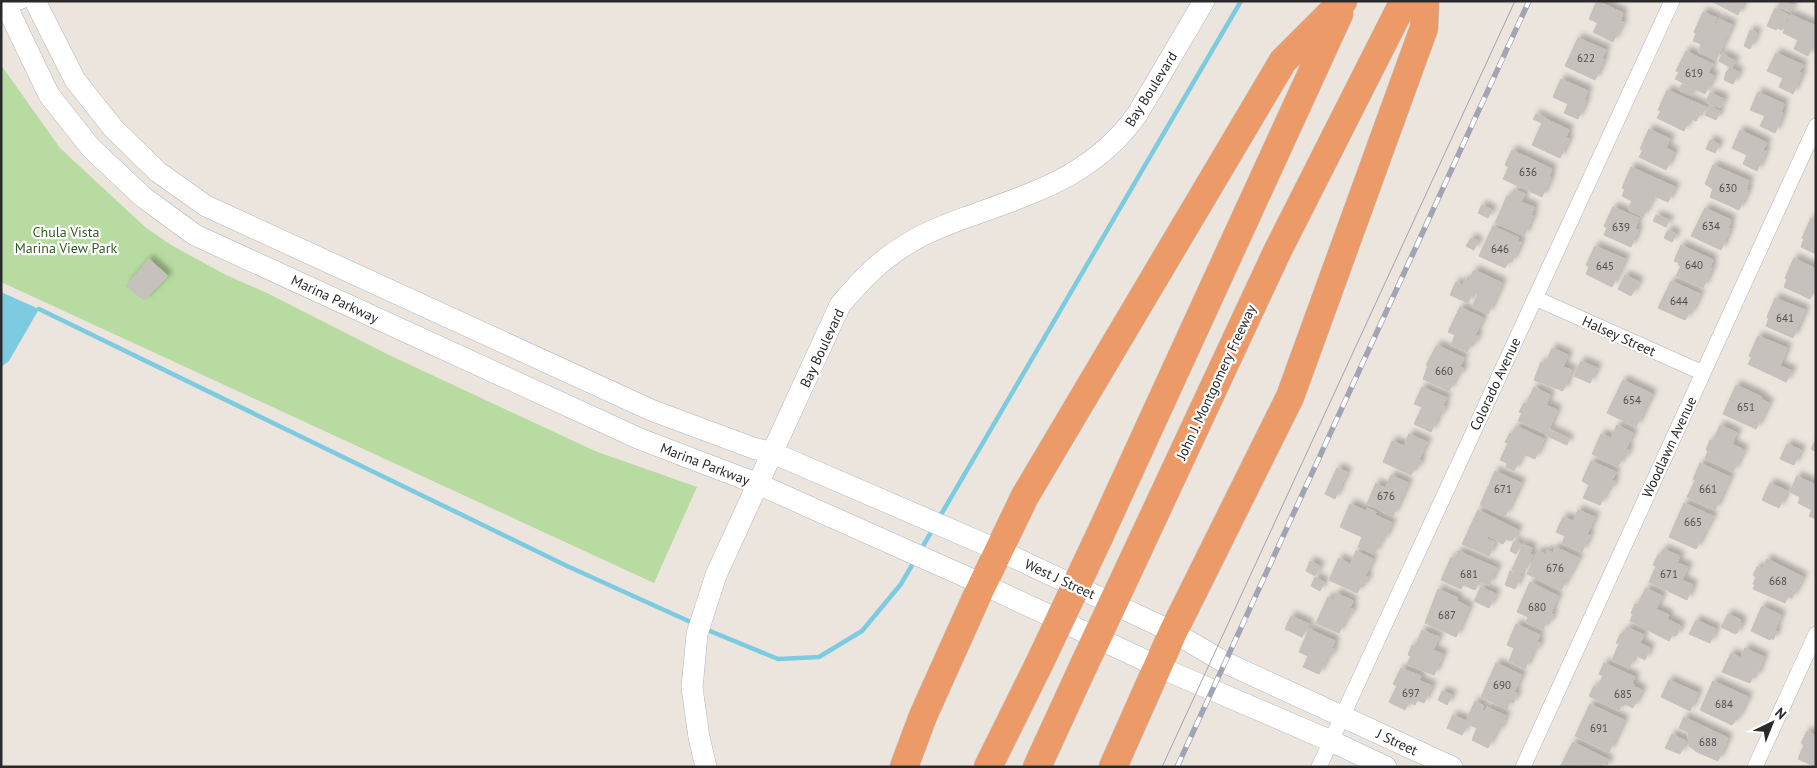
<svg xmlns="http://www.w3.org/2000/svg" width="1817" height="768" font-family="'PT Sans',sans-serif">
  <defs>
    <filter id="shadow"><feDropShadow dx="4.5" dy="-4.5" stdDeviation="2.5" flood-color="#0004"/></filter>
  </defs>
  <rect width="100%" height="100%" fill="#ebe5de"/>
  <path fill="#b7dba1" d="M1 65 60 148 145 227 171 245 226 275 269 294 389 355 595 451 697 487 654 583 1 282Z"/>
  <path fill="#7dcbe1" d="M1 292 39 309 9 361 1 367Z"/>
  <g fill="none" stroke-linecap="round" stroke-linejoin="round">
    <path stroke="#7dcbe1" stroke-width="4.5" d="M39 309 567 566 695 624
      M939 518 1241 1
      M920 551 933 529
      M705 629 778 659 819 657 862 631 901 584 915 560"/>
  </g>
  <path fill="#c6c1bd" stroke="#c6c0b8" filter="url(#shadow)" d="M1597 1 1623 13 1620 21 1623 22 1613 42 1593 32 1598 23 1589 19Z
    M1711 1H1744L1738 15Z
    M1781 1 1793 5 1790 12 1778 7Z
    M1775 8 1789 15 1785 23 1787 24 1791 15 1816 26 1814 35 1816 38 1808 56 1794 49 1798 40 1783 33 1785 28H1783L1782 30 1777 28 1776 30 1767 26Z
    M1703 12 1717 18 1714 26H1716L1719 19 1732 25 1716 60 1698 52 1701 44 1693 41 1696 33 1694 32Z
    M1750 30 1757 33 1750 49 1744 46Z
    M1578 38 1606 50 1602 58 1604 59 1595 80 1565 66Z
    M1686 51 1713 64 1708 73 1714 76 1705 94 1675 79 1679 72 1676 71Z
    M1776 53 1803 65 1799 72 1802 73 1793 94 1779 87 1783 78 1767 71Z
    M1722 54 1735 61 1731 68 1719 61Z
    M1730 68 1739 72 1733 84 1724 80 1726 72Z
    M1561 79 1588 91 1584 99 1586 100 1578 119 1564 113 1568 104 1553 97Z
    M1682 84 1695 90 1692 96 1679 90Z
    M1667 90 1706 107 1702 115 1700 114 1696 121 1691 119 1693 116 1691 115 1684 131 1657 118 1661 111 1658 110Z
    M1758 92 1784 104 1781 112 1783 113 1775 133 1760 126 1765 116 1750 110Z
    M1710 93 1724 99 1720 108 1706 102Z
    M1710 106 1720 111 1716 120 1705 115Z
    M1536 114 1569 130 1566 137 1569 139 1560 158 1532 145 1542 123 1533 119Z
    M1649 129 1670 139 1666 148 1674 152 1666 170 1639 157 1643 150 1640 149Z
    M1740 130 1767 143 1763 150 1766 151 1757 171 1743 164 1747 155 1732 148Z
    M1710 140 1719 144 1715 153 1706 149Z
    M1512 150 1552 169 1549 176 1551 177 1542 197 1503 179 1509 167 1505 165Z
    M1713 165 1749 181 1746 189 1748 190 1739 210 1710 197 1713 189 1705 184Z
    M1631 167 1675 187 1668 202 1654 196 1643 217 1628 210 1632 201 1622 196 1625 189 1622 188Z
    M1514 189 1525 194 1521 202 1534 207 1531 215 1533 216 1524 236 1495 223 1507 196 1511 197Z
    M1482 205 1492 210 1488 218 1478 213Z
    M1613 207 1639 218 1635 228 1638 230 1631 247 1604 235 1607 228 1604 226Z
    M1705 208 1731 220 1728 228 1730 229 1721 250 1691 236Z
    M1656 215 1669 220 1666 227 1653 221Z
    M1811 218 1816 220V254L1801 247 1804 239 1802 238Z
    M1493 226 1519 238 1518 241 1521 242 1512 262 1509 261 1505 268 1479 256Z
    M1668 230 1676 234 1672 242 1664 238Z
    M1471 238 1478 241 1474 250 1466 246Z
    M1681 245 1713 260 1710 267 1712 268 1703 288 1676 276 1681 266 1678 265 1679 263 1674 261Z
    M1595 246 1625 259 1612 287 1586 274 1589 267 1586 265Z
    M1794 258 1816 269V287L1810 299 1784 287 1787 279 1785 278Z
    M149 259 168 276 144 300 126 286Z
    M1474 270 1502 283 1488 314 1472 307 1478 294 1473 292 1468 303 1450 295 1456 282 1462 285 1465 280 1469 281Z
    M1625 275 1639 282 1631 296 1618 289Z
    M1671 281 1700 294 1691 314 1689 313 1685 320 1658 308Z
    M1775 298 1805 310 1793 338 1766 326 1769 318 1767 317Z
    M1460 307 1483 318 1475 335 1478 336 1473 346 1471 345 1467 352 1451 345 1455 335 1448 332Z
    M1758 336 1787 348 1780 366 1792 371 1786 382 1748 364 1752 357 1749 356Z
    M1437 345 1464 358 1460 366 1463 368 1460 376 1457 375 1449 391 1423 379 1428 366 1426 365Z
    M1552 348 1568 355 1563 367 1572 370 1563 391 1534 380 1541 362 1545 364Z
    M1581 361 1597 368 1590 383 1574 376Z
    M1623 380 1652 394 1636 427 1607 413Z
    M1736 385 1762 397 1761 399 1769 403 1756 429 1723 414Z
    M1422 387 1447 398 1443 405 1445 406 1441 416 1439 415 1431 432 1414 424 1422 407 1414 404Z
    M1534 387 1550 395 1546 405 1557 410 1547 434 1518 421 1522 413 1519 412 1524 403 1526 404Z
    M1617 425 1633 433 1626 449 1629 450 1624 460 1621 459 1618 467 1592 454 1601 434 1611 438Z
    M1720 425 1737 433 1732 444 1744 450 1733 472 1705 458 1708 451 1706 450 1710 440 1713 441Z
    M1516 426 1544 439 1535 459 1523 454 1514 471 1506 467 1507 463 1500 460 1508 443 1505 442 1510 433 1512 434Z
    M1550 430 1569 439 1567 445 1547 436Z
    M1409 434 1427 442 1419 459 1421 460 1417 469 1415 468 1411 475 1383 462 1392 441 1404 446Z
    M1816 439V452L1811 449Z
    M1787 444 1801 450 1794 465 1780 459Z
    M1591 461 1616 472 1612 480 1615 481 1611 490 1608 489 1600 505 1583 498 1589 485 1582 481Z
    M1700 463 1730 477 1715 510 1687 497 1695 481 1693 479Z
    M1337 468 1347 472 1335 499 1325 494Z
    M1495 471 1521 483 1505 516 1480 505Z
    M1391 475 1408 483 1393 516 1367 504 1376 483 1385 488Z
    M1797 476 1816 485V519L1809 516 1812 510 1798 503 1800 497 1790 492Z
    M1770 483 1787 491 1779 508 1762 500Z
    M1684 503 1713 516 1696 549 1669 537Z
    M1350 504 1366 511 1367 508 1376 512 1375 515 1392 523 1384 540 1382 539 1374 554 1358 547 1362 537 1340 527Z
    M1478 510 1518 530 1512 541 1506 539 1503 544 1488 536 1487 539 1495 542 1489 556 1462 544Z
    M1578 510 1595 517 1587 534 1590 535 1582 552 1562 543 1565 536 1556 532 1563 517 1573 521Z
    M1514 541 1521 544 1516 554 1510 551Z
    M1523 544 1532 548 1530 554 1533 555 1527 568 1524 566 1521 574 1512 570Z
    M1555 547 1579 558 1561 590 1527 574 1538 551 1545 554 1547 550 1553 553Z
    M1663 549 1680 556 1677 563 1688 567 1682 580 1693 585 1687 600 1649 582 1656 566 1653 565 1658 555 1660 556Z
    M1356 551 1373 559 1365 576 1368 577 1363 587 1361 586 1357 593 1329 580 1339 558 1350 564Z
    M1458 551 1497 568 1489 585 1479 581 1475 590 1463 585 1461 589 1441 580 1451 557 1455 559Z
    M1767 559 1803 577 1792 598 1788 596 1785 603 1753 589 1755 585 1753 584 1756 577 1753 575 1757 567 1762 569Z
    M1310 561 1320 566 1315 576 1306 571Z
    M1510 571 1521 576 1515 589 1505 585Z
    M1315 577 1324 582 1320 591 1311 586Z
    M1530 582 1558 596 1551 613 1553 614 1549 624 1546 623 1543 630 1526 622 1528 617 1517 612Z
    M1481 587 1496 594 1489 608 1474 601Z
    M1646 588 1662 596 1656 609 1669 615 1667 619 1681 626 1676 636 1672 635 1669 641 1630 621 1633 614 1631 613 1635 604 1637 605Z
    M1438 589 1458 598 1457 601 1469 607 1456 637 1425 623Z
    M1336 593 1353 601 1350 608 1353 609 1348 619 1346 618 1339 633 1316 623 1328 597 1333 600Z
    M1762 606 1781 615 1775 630 1777 631 1773 640 1771 638 1770 640 1751 631Z
    M1728 614 1741 620 1740 622 1742 623 1737 633 1735 634 1721 627Z
    M1291 616 1309 624 1302 637 1285 629Z
    M1696 620 1716 629 1710 643 1689 634Z
    M1516 624 1540 635 1537 641 1540 643 1535 652 1533 651 1525 669 1509 661 1514 648 1507 645Z
    M1627 627 1644 635 1640 643 1650 648 1645 660 1635 655 1629 668 1612 660 1619 644 1616 643 1621 633 1624 634Z
    M1309 629 1335 641 1332 648 1334 649 1329 659 1327 658 1319 674 1303 667 1308 656 1299 652Z
    M1422 630 1439 637 1433 650 1443 654 1434 675 1407 664 1411 656 1408 655 1412 645 1415 646Z
    M1745 648 1764 657 1756 677 1753 676 1750 683 1722 672 1731 653 1741 658Z
    M1496 663 1522 675 1514 692 1517 693 1513 703 1510 701 1507 709 1481 697Z
    M1604 663 1635 677 1632 683 1634 684 1633 686 1642 690 1633 708 1625 704 1623 706H1621L1619 711 1589 696 1594 686 1597 688 1603 676 1599 674Z
    M1401 668 1421 676 1419 680 1432 686 1424 703 1417 700 1415 705 1409 702 1405 710 1389 702 1397 686 1393 684Z
    M1669 680 1698 693 1690 711 1661 697Z
    M1713 681 1748 697 1737 720 1736 719 1732 725 1700 710Z
    M1442 691 1452 695 1447 705 1438 700Z
    M1475 701 1484 706 1482 710 1485 711 1487 707 1506 716 1499 732 1496 731 1488 748 1472 740 1477 728 1468 724 1462 735 1447 728 1453 715 1466 721Z
    M1590 704 1624 720 1609 752 1575 736Z
    M1684 717 1728 738 1718 761 1697 752 1689 746 1688 732 1679 728Z
    M1807 731 1816 736V767L1798 759 1804 745 1801 743Z
    M1672 734 1686 741 1680 754 1665 748Z
    M1573 742 1609 760 1607 765 1602 763 1601 764 1607 767H1588L1583 764 1582 767H1560Z"/>
  <g fill="none" stroke-linecap="round" stroke-linejoin="round">
    <g stroke="#b1b4bc" stroke-width="16">
      <path id="street" d="M1 9 22 1
        M1535 298 1703 373
        M1319 767 1672 1
        M1523 767 1816 126
        M1755 767 1816 634"/>
    </g>
    <g stroke="#b1b4bc" stroke-width="22">
      <path id="secondary" d="M4 1 49 95 91 148 143 197 195 235 640 439 758 484 982 584 1159 667 1331 741 1386 767
        M35 1 75 80 113 128 158 172 206 206 651 410 753 448 773 453 998 550 1173 632 1224 662 1452 767
        M706 767 699 737 692 688 697 634 716 575 840 305C863 278 882 258 914 240 931 230 951 223 970 216 1036 192 1096 174 1138 113L1204 1"/>
    </g>
    <g stroke="#c3c3c3" stroke-width="29">
      <path id="highway" d="M1099 537 1339 14
        M1129 569 1277 252 1404 1
        M904 767 923 716 976 598 1025 496 1283 61 1343 1
        M988 767 1040 662
        M1037 767 1083 667
        M1113 767 1173 632 1290 397 1424 28 1425 1"/>
    </g>
    <use href="#street" stroke="#fff" stroke-width="15"/>
    <use href="#secondary" stroke="#fff" stroke-width="21"/>
    <use href="#highway" stroke="#ec9b68" stroke-width="28"/>
    <path stroke="#a1a4b2" stroke-width="1" d="M1162 767 1515 1"/>
    <g stroke="#a1a4b2" stroke-width="5.5">
      <path id="rail" d="M1177 767 1529 1"/>
    </g>
    <use href="#rail" stroke="#fff" stroke-width="4" stroke-dasharray="11" stroke-linecap="butt"/>
    <g stroke="#c3c3c3" stroke-width="29" stroke-linecap="butt">
      <path id="highway-bridge" d="M1040 662 1099 537
        M1083 667 1129 569"/>
    </g>
    <use href="#highway-bridge" stroke="#ec9b68" stroke-width="28"/>
  </g>
  <g text-anchor="middle" dominant-baseline="central" stroke-width="4.5" stroke-linejoin="round" paint-order="stroke">
    <g font-size="11" fill="#51504f">
      <text x="1586" y="58">622</text>
      <text x="1694" y="73">619</text>
      <text x="1528" y="172">636</text>
      <text x="1728" y="188">630</text>
      <text x="1711" y="226">634</text>
      <text x="1621" y="227">639</text>
      <text x="1500" y="249">646</text>
      <text x="1694" y="265">640</text>
      <text x="1605" y="266">645</text>
      <text x="1679" y="301">644</text>
      <text x="1785" y="318">641</text>
      <text x="1444" y="371">660</text>
      <text x="1632" y="400">654</text>
      <text x="1746" y="407">651</text>
      <text x="1503" y="489">671</text>
      <text x="1708" y="489">661</text>
      <text x="1386" y="496">676</text>
      <text x="1693" y="522">665</text>
      <text x="1555" y="568">676</text>
      <text x="1469" y="574">681</text>
      <text x="1669" y="574">671</text>
      <text x="1778" y="581">668</text>
      <text x="1537" y="607">680</text>
      <text x="1447" y="615">687</text>
      <text x="1502" y="685">690</text>
      <text x="1411" y="693">697</text>
      <text x="1623" y="694">685</text>
      <text x="1724" y="704">684</text>
      <text x="1599" y="728">691</text>
      <text x="1708" y="742">688</text>
    </g>
    <g font-size="14" fill="#2a2a2a" stroke="#fff">
      <text transform="translate(1151 89) rotate(-58)">Bay Boulevard</text>
      <text transform="translate(335 299) rotate(25)">Marina Parkway</text>
      <text transform="translate(1619 336) rotate(24)">Halsey Street</text>
      <text transform="translate(822 348) rotate(-65)">Bay Boulevard</text>
      <text transform="translate(1216 382) rotate(-65)">John J. Montgomery Freeway</text>
      <text transform="translate(1495 384) rotate(-65)">Colorado Avenue</text>
      <text transform="translate(1669 447) rotate(-65)">Woodlawn Avenue</text>
      <text transform="translate(705 464) rotate(21)">Marina Parkway</text>
      <text transform="translate(1060 579) rotate(25)">West J Street</text>
      <text transform="translate(1397 742) rotate(25)">J Street</text>
    </g>
    <g font-size="14" fill="#325f22" stroke="#fff">
      <text x="66" y="232">Chula Vista<tspan x="66" dy="16">Marina View Park</tspan></text>
    </g>
  </g>
  <rect width="1817" height="768" fill="none" stroke="#2a2a2a" stroke-width="5"/>
  <g transform="translate(1772 723) rotate(43)" stroke="#ffffff" stroke-width="4" paint-order="stroke">
  <path d="M0-4L9 19L0 12L-9 19Z" fill="#2a2a2a"/>
  <text y="-8" font-size="14" font-weight="bold" text-anchor="middle" fill="#2a2a2a">N</text>
  </g>
</svg>
